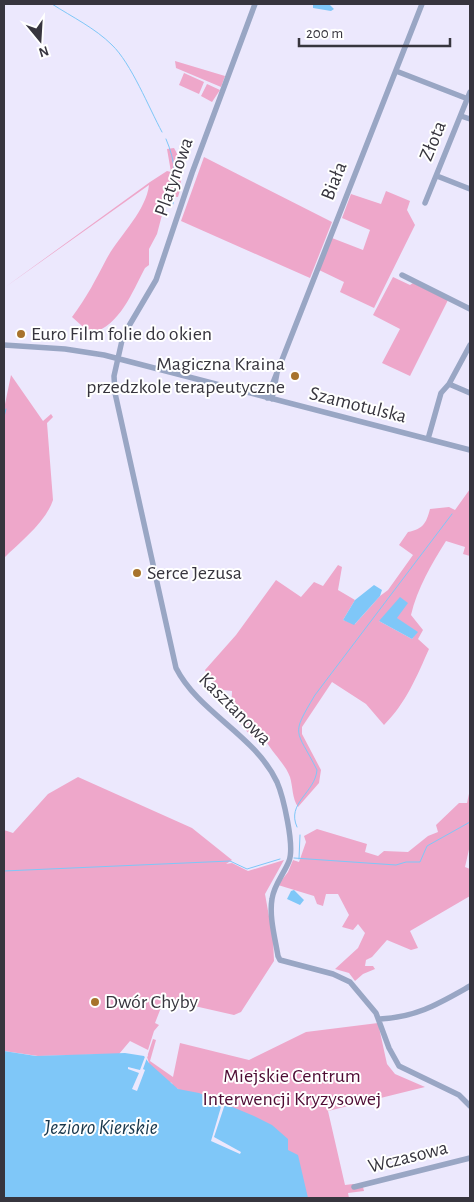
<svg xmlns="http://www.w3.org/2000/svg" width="474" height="1202" font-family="'Alegreya Sans',sans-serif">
  <rect width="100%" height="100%" fill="#ece8fd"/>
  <path fill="#eea7ca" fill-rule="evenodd" d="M175 61 225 76 221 87 176 68Z
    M184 73 204 82 199 94 179 85Z
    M207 84 220 90 212 102 201 96Z
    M174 148C182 161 183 183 178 197L167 196 157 234 149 249V265L145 268C131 294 121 324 91 334L72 317C87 297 96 279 107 258 120 235 146 211 149 185L4 288 150 182 167 171 171 172 167 149Z
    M204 157 332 222 310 278 181 221Z
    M386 191 410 201 407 210 415 225 374 308 340 292 344 282 319 270 332 238 363 250 370 230 342 218 351 194 381 204Z
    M393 277 410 285 413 283 448 300 410 376 382 363 400 329 373 315Z
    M11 375 43 421 51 414 53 417 47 423 53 500C46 522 20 542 4 558V409Z
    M470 489V556L463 554 465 547 446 541C432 563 417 589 411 615L423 630 418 639 429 649C417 676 406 703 384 725L366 704 332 682 302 727V734L321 770 319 783 298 807C292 798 293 787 290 777 285 763 270 751 264 737L254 739 231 714 232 691 215 689 205 670 236 635 276 580 301 597 314 582 323 586 338 565 342 567 338 590 355 600 343 620 355 624 380 596 388 590 413 555 399 545 408 532C423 529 426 524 430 509L449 507 455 510ZM396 618 417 632 412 639 379 621Z
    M78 777 192 828 232 860 226 864 232 863 248 871 284 860 265 894 273 939 274 961 241 1012 234 1015 190 1005H185V1007L162 1005 155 1023 159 1025 154 1031 148 1050 130 1041 119 1054 38 1056 4 1051V830L13 833 48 794Z
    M470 789V845L465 867 470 869V896L410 931 418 948 411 950 387 940 372 957 366 960 365 966H373L375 969 363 974 355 981 349 973 335 969 358 948 365 933 358 924 353 930 342 927 349 915 338 894H326L323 906 317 904 314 896 278 885 288 872 293 860 299 862 306 842 304 836 317 829 367 844 365 852 378 856 384 851 408 852 428 836 438 832 436 825 459 803H467Z
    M378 1023 387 1064 395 1074 425 1087 328 1111 345 1185 353 1184 363 1187 364 1191 348 1193 349 1198H291L178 1089 173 1086 172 1083 146 1073 149 1063 147 1057 153 1039 156 1040 150 1061 173 1077 180 1043 249 1060 306 1032Z"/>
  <path fill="#7fc7f8" d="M313 4H329L334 9 331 11 313 8Z
    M374 585 382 590 380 596 354 625 343 620 355 600Z
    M400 597 408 603 397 618 418 632 412 639 379 621Z
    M294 890 304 900 300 905 287 899 291 891Z
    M4 1051 36 1056 125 1053 144 1056 149 1063 178 1089 199 1093 254 1116 272 1125 288 1139V1150L298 1155 308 1198H4Z"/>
  <path fill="#ece8fd" d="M146 1054 148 1055 143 1069 145 1070 137 1091 132 1089 139 1073 128 1069V1067L140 1070Z
    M223 1100 226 1101 214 1137 241 1152 240 1154 211 1141Z"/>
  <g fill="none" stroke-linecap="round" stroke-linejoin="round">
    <path stroke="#7fc7f8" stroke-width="1" d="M52 4C72 17 95 28 112 45 131 63 149 108 162 132
      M166 139C176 162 176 180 173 204
      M4 417 6 409
      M297 827C286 803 315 793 317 770 296 728 290 737 315 695L452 514
      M294 858 396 865 406 862H420L427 846 470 822
      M299 859 300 835
      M4 871 230 861 247 869 280 859"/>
    <path stroke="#99a6c4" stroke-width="5.5" d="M255 4 192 173 156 280 123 336 114 376 115 393 176 668C199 713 255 735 277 782 283 796 295 846 289 861 284 874 274 884 272 899 269 916 275 938 278 956L280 960 333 974 350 982 376 1013 389 1048 399 1066 459 1095 470 1106
      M396 71 468 99
      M461 116 470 119
      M437 176 470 189
      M425 203 470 92
      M402 275 470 309
      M4 345 65 349 104 355 470 450
      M449 384 470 393
      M267 398 422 4
      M272 399 277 373
      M428 439 441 393 449 384 470 345
      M380 1019C417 1017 438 1004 470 986
      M354 1187 470 1158"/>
  </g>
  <g fill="#a8732c" stroke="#fff" stroke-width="2">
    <circle cx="21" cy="334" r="5"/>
    <circle cx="295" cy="376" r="5"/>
    <circle cx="137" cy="573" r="5"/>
    <circle cx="95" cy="1002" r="5"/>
  </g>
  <g text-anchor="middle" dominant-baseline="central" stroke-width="4" stroke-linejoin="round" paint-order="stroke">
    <g font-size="20" fill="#37353e" stroke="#fff">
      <text transform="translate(433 141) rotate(-68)">Złota</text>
      <text transform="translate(174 177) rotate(-71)">Platynowa</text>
      <text transform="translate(334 181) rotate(-68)">Biała</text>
      <text transform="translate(358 405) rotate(14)">Szamotulska</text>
      <text transform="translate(235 709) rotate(45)">Kasztanowa</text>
      <text transform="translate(408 1157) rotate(-14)">Wczasowa</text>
    </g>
    <g font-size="20" fill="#37353e" stroke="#fff" text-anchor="start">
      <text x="31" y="334">Euro Film folie do okien</text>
      <text x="285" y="364" text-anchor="end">Magiczna Kraina<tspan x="285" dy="23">przedzkole terapeutyczne</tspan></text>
      <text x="147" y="573">Serce Jezusa</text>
      <text x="105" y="1002">Dwór Chyby</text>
    </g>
    <g font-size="20" fill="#4e0c34" stroke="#fff">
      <text x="292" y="1076">Miejskie Centrum<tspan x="292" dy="23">Interwencji Kryzysowej</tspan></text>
    </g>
    <g font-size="21" font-style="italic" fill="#18374c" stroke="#fff">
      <text x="101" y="1127">Jezioro Kierskie</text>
    </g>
  </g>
  <rect width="474" height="1202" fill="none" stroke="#37353e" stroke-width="10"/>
  <g transform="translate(40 40) rotate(162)" stroke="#ffffff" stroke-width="4" paint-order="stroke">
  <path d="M0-4L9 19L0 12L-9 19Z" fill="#37353e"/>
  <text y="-8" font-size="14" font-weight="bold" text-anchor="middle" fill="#37353e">N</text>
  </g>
  <path d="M299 38v8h151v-8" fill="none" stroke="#37353e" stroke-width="2.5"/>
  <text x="306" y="38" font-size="15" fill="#37353e" stroke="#ffffff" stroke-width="4" paint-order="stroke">200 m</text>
</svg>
